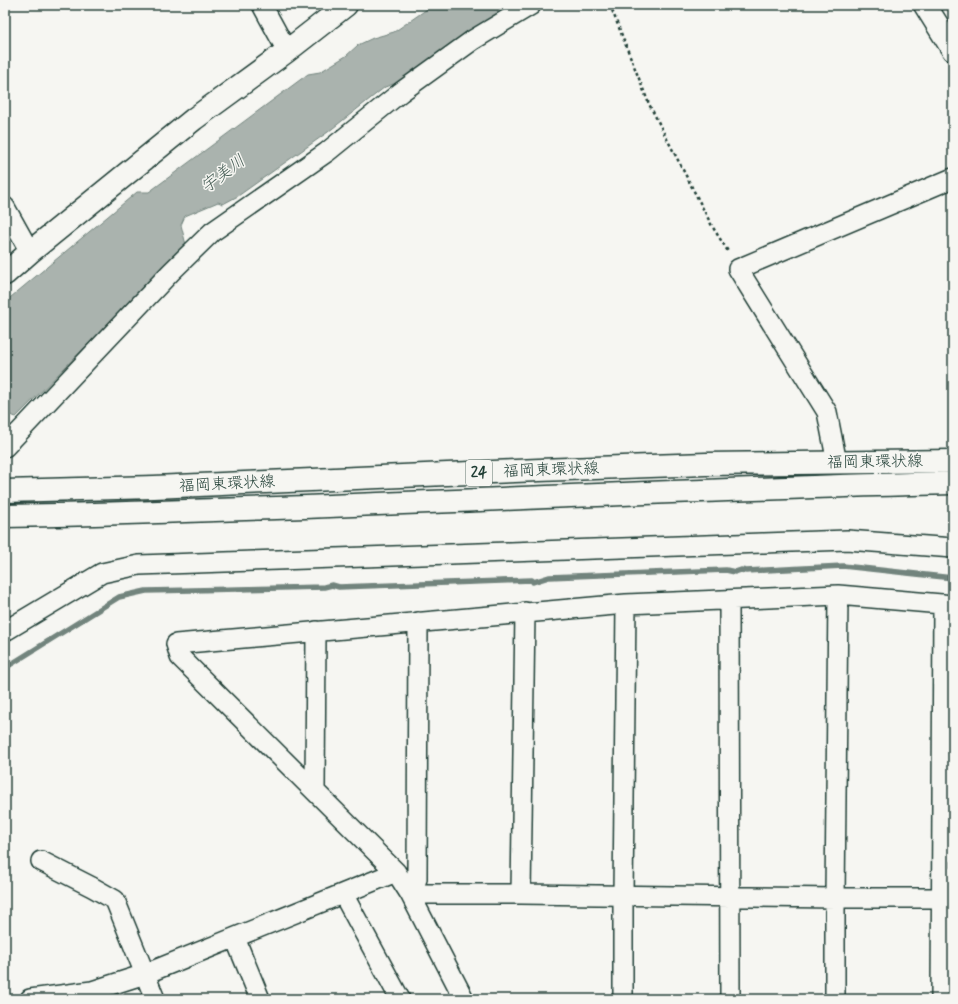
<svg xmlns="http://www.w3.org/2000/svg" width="958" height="1004" font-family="Mynerve,'Klee One',sans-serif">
  <rect width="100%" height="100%" fill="#f6f6f2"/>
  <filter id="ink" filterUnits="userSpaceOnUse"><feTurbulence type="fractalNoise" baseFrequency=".025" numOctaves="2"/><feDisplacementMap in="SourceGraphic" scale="8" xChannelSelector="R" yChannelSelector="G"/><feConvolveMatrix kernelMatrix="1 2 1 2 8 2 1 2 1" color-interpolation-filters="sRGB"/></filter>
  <g filter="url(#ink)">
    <path fill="#aab3ae" stroke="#72847d" d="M433 5H515L399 82 385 87 328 132 238 196 223 204 218 202 185 216 181 225 186 245 16 417 5 413V302L137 192H149L308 74 320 72 346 56 358 45 373 38 394 32Z"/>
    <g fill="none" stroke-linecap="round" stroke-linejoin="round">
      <path stroke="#72847d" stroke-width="5.5" d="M5 668 119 597 146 591 324 587 332 585 339 587 532 580 533 582 549 577 726 570 735 572 741 570 746 571 843 566 953 578"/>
      <g stroke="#1f3d34" stroke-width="22">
        <path id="street" d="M262 5 287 51
          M5 207 30 252
          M5 447 171 272 212 232 327 152 401 92 473 40 531 5
          M837 463 827 412 738 269 953 178
          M729 600 730 999
          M5 631 102 573 139 565 847 540 953 548
          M315 791 316 631
          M41 861 92 887 115 900 155 999
          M343 894 400 999
          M410 894H521L835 898H953
          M410 894 417 879 418 622
          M521 894 525 612
          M235 938 260 999
          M30 999 92 991 145 974 396 872
          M464 999 410 894 396 872 180 657 176 644 626 604 838 595 953 605
          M623 999V896L626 604
          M835 999V898L838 595
          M941 999 943 604"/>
      </g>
      <g stroke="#1f3d34" stroke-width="25">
        <path id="secondary" d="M925 5 953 50
          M5 274 30 252 194 119 287 51 346 5"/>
      </g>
      <g stroke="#1f3d34" stroke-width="25">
        <path id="primary" d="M5 491 154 487 539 470 706 464 953 461
          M5 516C321 510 637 490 953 483"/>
      </g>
      <path stroke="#1f3d34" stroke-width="2.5" stroke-dasharray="3 3" stroke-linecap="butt" d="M610 5 649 104 712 226 729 253"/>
      <use href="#street" stroke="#f6f6f2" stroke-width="19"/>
      <use href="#secondary" stroke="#f6f6f2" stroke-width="22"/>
      <use href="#primary" stroke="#f6f6f2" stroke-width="22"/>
    </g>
  </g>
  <g text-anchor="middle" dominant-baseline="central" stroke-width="3" stroke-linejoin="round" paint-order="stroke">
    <rect fill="#f6f6f2" stroke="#60746d" stroke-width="1" x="466" y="460" width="26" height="26" rx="3"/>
    <g font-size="15" font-weight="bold" fill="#1f3d34">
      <text x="479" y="473">24</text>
    </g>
    <g font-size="16" fill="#1f3d34" stroke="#f6f6f2">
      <text transform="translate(875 462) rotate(-1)">福岡東環状線</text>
      <text transform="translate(551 470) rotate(-2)">福岡東環状線</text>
      <text transform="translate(227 484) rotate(-3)">福岡東環状線</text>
    </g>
    <g font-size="17" font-style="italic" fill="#425a52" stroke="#f6f6f2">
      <text transform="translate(223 174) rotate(-37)">宇美川</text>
    </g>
  </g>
  <rect width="958" height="1004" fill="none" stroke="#f6f6f2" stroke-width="20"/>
  <rect x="10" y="10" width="938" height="984" fill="none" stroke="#1f3d34" stroke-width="1.5" filter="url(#ink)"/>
</svg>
